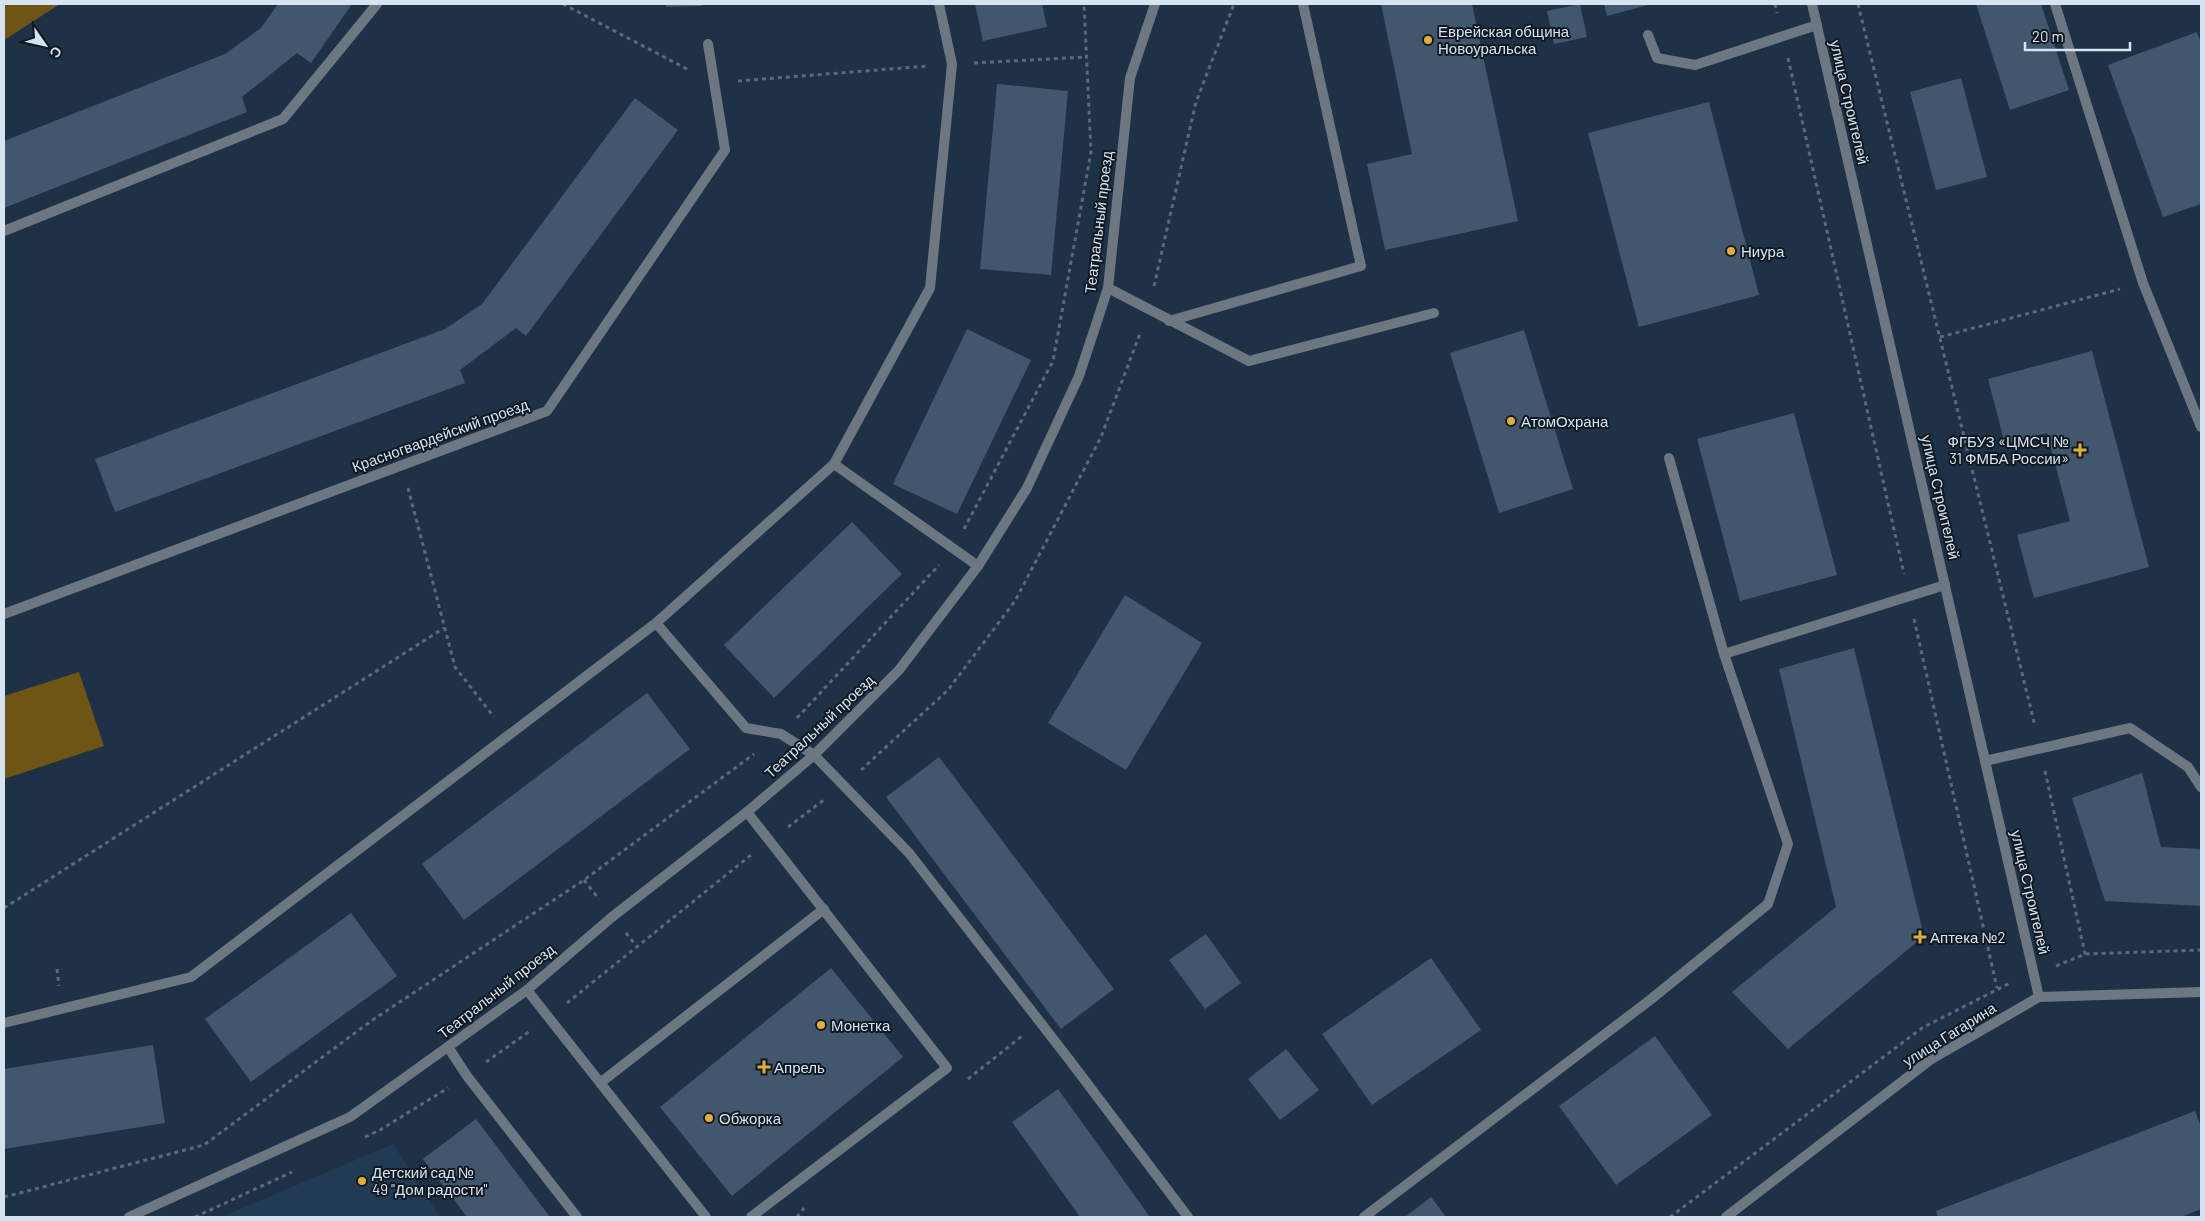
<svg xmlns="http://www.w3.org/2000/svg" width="2205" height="1221" font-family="Barlow,sans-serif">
  <rect width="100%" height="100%" fill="#1e3147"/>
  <path fill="#223b55" d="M393 1144 440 1217H222Z"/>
  <path fill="#6e5415" d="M4 4H60L4 40Z
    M79 672 104 746 4 779V696Z"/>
  <path fill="#42576e" d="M278 4H352L311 63 297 53 242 97 247 112 4 208V141L225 54 261 28Z
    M666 4H701V6L666 7Z
    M975 4H1042L1047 27 983 41Z
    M1381 4H1472L1518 221 1385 250 1367 164 1412 154Z
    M1580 4 1587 37 1554 44 1547 11Z
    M1604 4H1652L1607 16Z
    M1976 4H2041L2069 90 2010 110Z
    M2197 32 2201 43V204L2163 217 2108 65Z
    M1961 78 1987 177 1936 190 1910 92Z
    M997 84 1068 91 1051 275 980 269Z
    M635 98 678 130 526 336 516 328 460 370 465 383 115 512 95 459 445 329 482 304Z
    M1709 102 1759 295 1639 327 1588 133Z
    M967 329 1031 360 957 514 893 484Z
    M1524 330 1573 489 1499 513 1450 353Z
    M2092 351 2149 567 2034 598 2017 535 2070 521 2047 433 2005 444 1988 379Z
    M1794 413 1837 575 1740 601 1697 439Z
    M852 522 902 574 774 698 724 645Z
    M1125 595 1202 643 1126 770 1048 723Z
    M1854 648 1924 936 1788 1049 1732 992 1836 907 1779 669Z
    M647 693 690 749 464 920 422 864Z
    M939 757 1114 989 1061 1029 886 797Z
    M2142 773 2161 847 2201 849V906L2105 901 2072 798Z
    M351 913 397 976 251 1082 205 1019Z
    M1206 934 1241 983 1205 1009 1169 960Z
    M1431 958 1481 1030 1372 1105 1322 1034Z
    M831 968 903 1057 732 1196 660 1107Z
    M1655 1036 1712 1115 1616 1185 1559 1106Z
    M153 1045 165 1123 4 1149V1069Z
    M1286 1049 1319 1090 1280 1120 1248 1079Z
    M1058 1089 1150 1217H1080L1012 1122Z
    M2195 1111 2201 1127V1209L2181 1217H1938L1936 1211Z
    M476 1119 550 1217H467L423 1159Z
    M1431 1197 1446 1217H1405Z"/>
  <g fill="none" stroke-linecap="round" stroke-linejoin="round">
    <path stroke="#596a7d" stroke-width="3" stroke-dasharray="4 4" stroke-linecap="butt" d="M563 4 687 69
      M1775 4 1777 13
      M1858 4 2035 726
      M1788 58 1904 574
      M974 63 1086 57
      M738 81 928 66
      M1154 286 1196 102 1234 4
      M1940 337 2120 289
      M408 488 455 667 494 717
      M964 529 1053 361 1091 152 1084 4
      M1914 619 1997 988
      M797 718 939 565
      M861 770 948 690 1015 601 1101 437 1141 331
      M2045 771 2085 954
      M788 827 825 799
      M584 880 599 899
      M4 908 444 628
      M626 933 637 947
      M2056 966 2085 954 2201 950
      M57 969 59 986
      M567 1003 751 855
      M486 1062 530 1031
      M968 1079 1022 1036
      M365 1137 380 1130 448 1088
      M4 1197 204 1145 371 1021 584 880 754 754
      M195 1217 292 1172
      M797 1217 804 1208
      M1670 1217 1922 1028 2012 982"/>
    <path stroke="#6d7782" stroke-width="10" d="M2055 4 2143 283 2201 427
      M1648 35 1657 58 1695 65 1817 25
      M4 231 283 119 377 4
      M1108 288 1249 361 1434 313
      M1169 321 1361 266 1303 4
      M1669 458 1724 654
      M834 464 930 288 952 64 939 4
      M656 623 834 464 978 566
      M1985 761 2130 728 2188 767 2201 787
      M747 812 947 1068 751 1217
      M527 990 706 1217
      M4 1023 191 977 656 623 746 728 781 734 814 755 909 853 1071 1062 1188 1217
      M448 1047 467 1076 577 1217
      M600 1083 824 909
      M1364 1217 1650 1000 1768 904 1788 844 1724 654 1945 585"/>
    <path stroke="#6d7782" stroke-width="10" d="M1812 4 2039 997
      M4 614 547 411 725 150 708 44
      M129 1217 350 1117 527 990 612 917 747 812 814 755 899 670 978 566 1027 488 1079 376 1108 288 1130 78 1155 4"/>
    <path stroke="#6d7782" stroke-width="10" d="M1726 1217 1930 1060 2039 997 2201 992"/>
  </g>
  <g fill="#e2ae34" stroke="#101922" stroke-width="2">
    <circle cx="1428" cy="40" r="5"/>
    <circle cx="1731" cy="251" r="5"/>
    <circle cx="1511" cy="421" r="5"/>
    <path d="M2077.5 442.5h5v5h5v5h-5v5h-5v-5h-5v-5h5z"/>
    <path d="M1917.5 929.5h5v5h5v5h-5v5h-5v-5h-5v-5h5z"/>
    <circle cx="821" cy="1025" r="5"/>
    <path d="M761.5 1059.5h5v5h5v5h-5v5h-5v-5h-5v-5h5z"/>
    <circle cx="709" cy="1118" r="5"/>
    <circle cx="362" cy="1181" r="5"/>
  </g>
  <g text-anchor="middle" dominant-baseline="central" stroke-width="4" stroke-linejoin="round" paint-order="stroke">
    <g font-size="15" fill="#d6e3f0" stroke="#101922" text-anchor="start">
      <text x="1438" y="31">Еврейская община<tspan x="1438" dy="17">Новоуральска</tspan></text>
      <text x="1741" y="251">Ниура</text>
      <text x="1521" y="421">АтомОхрана</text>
      <text x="2069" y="441" text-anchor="end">ФГБУЗ «ЦМСЧ №<tspan x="2069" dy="17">31 ФМБА России»</tspan></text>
      <text x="1930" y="937">Аптека №2</text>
      <text x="831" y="1025">Монетка</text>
      <text x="774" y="1067">Апрель</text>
      <text x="719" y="1118">Обжорка</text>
      <text x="372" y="1172">Детский сад №<tspan x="372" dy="17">49 "Дом радости"</tspan></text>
    </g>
    <g font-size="15" fill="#d6e3f0" stroke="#101922">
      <text transform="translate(1850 102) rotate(77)">улица Строителей</text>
      <text transform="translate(1098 222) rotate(-83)">Театральный проезд</text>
      <text transform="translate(440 435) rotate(-20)">Красногвардейский проезд</text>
      <text transform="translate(1941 497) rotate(77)">улица Строителей</text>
      <text transform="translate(819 726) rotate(-43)">Театральный проезд</text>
      <text transform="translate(2031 892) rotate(77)">улица Строителей</text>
      <text transform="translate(496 991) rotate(-38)">Театральный проезд</text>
      <text transform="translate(1949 1034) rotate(-32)">улица Гагарина</text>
    </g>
  </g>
  <rect width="2205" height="1221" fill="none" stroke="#d6e3f0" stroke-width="10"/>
  <g transform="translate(45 45) rotate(124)" stroke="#101922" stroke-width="4" paint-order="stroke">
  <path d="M0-4L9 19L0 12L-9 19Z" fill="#d6e3f0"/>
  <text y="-8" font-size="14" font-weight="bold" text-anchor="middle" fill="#d6e3f0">С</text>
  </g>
  <path d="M2025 42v8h105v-8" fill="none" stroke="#d6e3f0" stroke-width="2.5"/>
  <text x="2032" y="42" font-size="15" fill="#d6e3f0" stroke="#101922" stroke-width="4" paint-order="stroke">20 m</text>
</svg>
